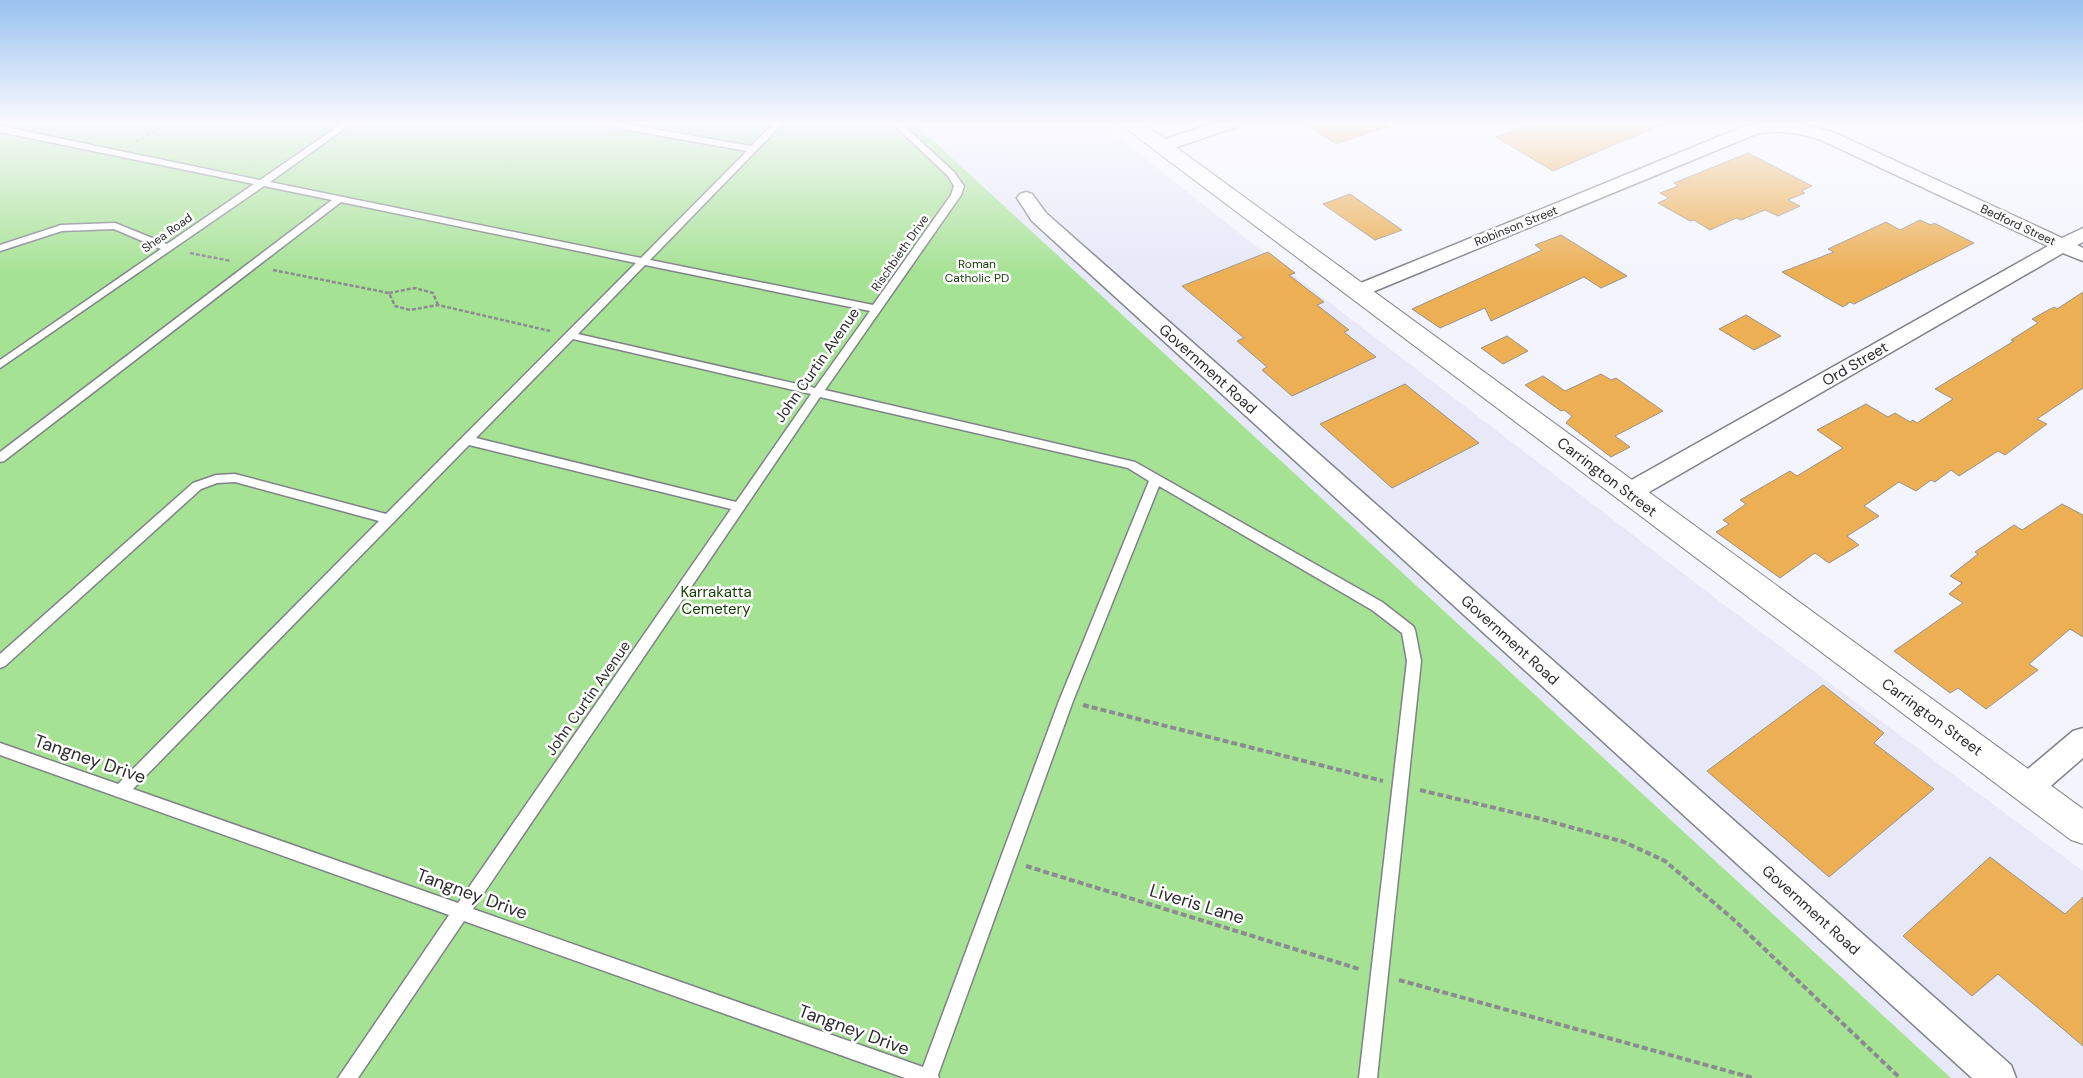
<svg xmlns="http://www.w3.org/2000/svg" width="2083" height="1078" font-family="'DM Sans',sans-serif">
  <rect width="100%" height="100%" fill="#f4f4fe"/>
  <path fill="#e7e8f8" d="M914 123H1101L1253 244 1719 601 2083 871V1078H1951Z"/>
  <path fill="#a5e293" d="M0 123H914L1951 1078H0Z"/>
  <path fill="#ecaf54" stroke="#98938b" d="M1304 123H1387L1388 126 1336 144Z
    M1535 123H1665L1553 171 1496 137Z
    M1748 153 1812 186 1801 191 1805 193 1788 200 1800 206 1778 216 1765 210 1741 220 1736 218 1710 230 1694 220 1690 221 1658 203 1669 198 1660 193 1678 186 1674 183Z
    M1350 194 1402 230 1375 240 1323 204Z
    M1920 220 1931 225 1934 223 1974 243 1854 304 1850 302 1843 307 1782 272 1834 252 1828 249 1886 222 1900 230Z
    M1561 235 1627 276 1601 288 1584 277 1491 321 1485 308 1440 328 1412 309 1542 250 1535 245Z
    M1268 252 1295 273 1289 275 1324 302 1317 305 1349 330 1344 332 1376 357 1292 396 1262 370 1267 367 1237 341 1244 338 1182 286Z
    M2083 292V388L2037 419 2047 424 2005 455 1998 451 1959 476 1951 470 1935 482 1931 480 1916 491 1899 482 1864 506 1879 516 1847 536 1859 545 1829 563 1815 553 1780 578 1716 532 1729 524 1723 520 1746 504 1740 500 1790 471 1797 476 1843 448 1817 430 1866 404 1888 417 1895 413 1910 422 1913 420 1917 423 1953 399 1935 389 2014 341 2011 340 2038 323 2032 319 2054 307 2057 309Z
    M1746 315 1781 336 1754 350 1719 329Z
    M1507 336 1528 351 1503 364 1481 348Z
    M1601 374 1611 380 1616 378 1663 411 1615 436 1630 447 1611 457 1566 423 1572 416 1564 410 1561 411 1525 385 1543 376 1565 391Z
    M1405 384 1479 443 1392 488 1320 424Z
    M2062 504 2083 515V637L2070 629 2029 664 2038 670 1986 709 1958 688 1950 693 1894 651 1963 603 1949 594 1962 583 1950 576 1978 554 1975 552 2014 525 2022 530Z
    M1823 685 1884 733 1874 743 1934 789 1829 877 1707 771Z
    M1990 857 2065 914 2083 897V1046L1998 974 1972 996 1903 936Z"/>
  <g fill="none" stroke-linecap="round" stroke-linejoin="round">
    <g stroke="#808189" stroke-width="3">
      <path id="service" d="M343 123H352L270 182 641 258 747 151 606 126 602 123H620L751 146 774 123H783L650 260 873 305 951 195 954 186 948 176 892 123H901L954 172 964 186 961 195 825 390 1135 462 1382 602 1413 626 1415 630 1421 661 1377 1078H1359L1407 661 1402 633 1372 610 1159 486 1073 701 938 1075 939 1078H905L464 921 358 1078H338L449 915 0 755V743L118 784 379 521 235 482 217 483 201 489 5 666 0 668V654L193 483 216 475 235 474 386 514 636 263 341 202 4 461 0 462V452L332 200 264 186 0 368V360L161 249 114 229 62 231 0 251V245L61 225 115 223 167 244 254 184 0 132V126L260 180ZM645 265 870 311 815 388 578 334ZM573 339 811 394 736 502 476 438ZM820 397 1128 468 1149 481 1059 701 923 1067 473 909ZM469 445 731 509 458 903 133 789Z"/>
    </g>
    <g stroke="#808189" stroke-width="3">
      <path id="minor" d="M1214 123H1238L1236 127 1168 150 1162 151 1156 150 1153 146 1156 142Z
        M1760 123H1796L1833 132 2062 238 2083 228V242L2077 245 2083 248V261L2063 253 1637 499 1628 502 1619 499 1616 493 1619 487 2048 246 1821 140C1800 133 1778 129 1756 134L1365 295 1358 297 1351 295 1348 291 1351 287 1745 126Z
        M1026 192 1032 194 1046 213 2011 1065 2016 1078H1972L1032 221 1017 198 1020 194Z
        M2083 728V758L2038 797 2027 801 2016 797 2012 788 2016 779 2073 731Z"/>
    </g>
    <g stroke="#808189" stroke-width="2">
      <path id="tertiary" d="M1122 123H1143L2083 809V844L2071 840 1124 127Z"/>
    </g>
    <path stroke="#8b8b91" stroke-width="2.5" stroke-dasharray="4 2" stroke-linecap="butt" d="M136 142 168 123
      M190 253 231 261
      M273 270 389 293 395 306 410 310 438 305 550 331
      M389 293 415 288 433 293 438 305"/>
    <path stroke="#8b8b91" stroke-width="4" stroke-dasharray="6 3" stroke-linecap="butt" d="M1083 705 1383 781
      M1420 790 1541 819 1624 842 1665 861 1733 919 1900 1078
      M1026 866 1359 969
      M1399 980 1753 1078"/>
    <use href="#service" fill="#fff" fill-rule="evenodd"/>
    <use href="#minor" fill="#fff" fill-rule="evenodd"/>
    <use href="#tertiary" fill="#fff" fill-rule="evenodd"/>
  </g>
  <linearGradient id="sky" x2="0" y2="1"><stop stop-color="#99c2ef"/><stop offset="0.45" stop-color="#fafaff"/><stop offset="1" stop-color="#fafaff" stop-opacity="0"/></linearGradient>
  <rect width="2083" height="274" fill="url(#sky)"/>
  <g text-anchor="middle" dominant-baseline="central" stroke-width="5" stroke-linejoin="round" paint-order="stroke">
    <g font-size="12" fill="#2c2c2f" stroke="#fff">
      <text transform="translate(2018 225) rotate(25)">Bedford Street</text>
      <text transform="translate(1516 226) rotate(-22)">Robinson Street</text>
      <text transform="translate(167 233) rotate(-35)">Shea Road</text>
      <text transform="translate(900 253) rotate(-55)">Rischbieth Drive</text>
    </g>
    <g font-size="12" fill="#133c02" stroke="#fff">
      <text x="977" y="264">Roman<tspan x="977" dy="14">Catholic PD</tspan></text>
    </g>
    <g font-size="15" fill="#2c2c2f" stroke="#fff">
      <text transform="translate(1855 364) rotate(-30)">Ord Street</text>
      <text transform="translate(817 365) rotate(-55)">John Curtin Avenue</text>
      <text transform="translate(1208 369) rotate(42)">Government Road</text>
      <text transform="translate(1607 477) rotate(37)">Carrington Street</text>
      <text transform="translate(1510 640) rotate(42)">Government Road</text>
      <text transform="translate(588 698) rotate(-55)">John Curtin Avenue</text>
      <text transform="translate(1932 717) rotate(36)">Carrington Street</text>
      <text transform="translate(1811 910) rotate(42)">Government Road</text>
    </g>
    <g font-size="15" fill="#133c02" stroke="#fff">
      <text x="716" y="592">Karrakatta<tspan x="716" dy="17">Cemetery</tspan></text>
    </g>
    <g font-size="18" fill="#2c2c2f" stroke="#fff">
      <text transform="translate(90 759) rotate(19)">Tangney Drive</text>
      <text transform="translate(472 894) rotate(20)">Tangney Drive</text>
      <text transform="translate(1197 904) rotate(17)">Liveris Lane</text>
      <text transform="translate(854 1030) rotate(20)">Tangney Drive</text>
    </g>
  </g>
</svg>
